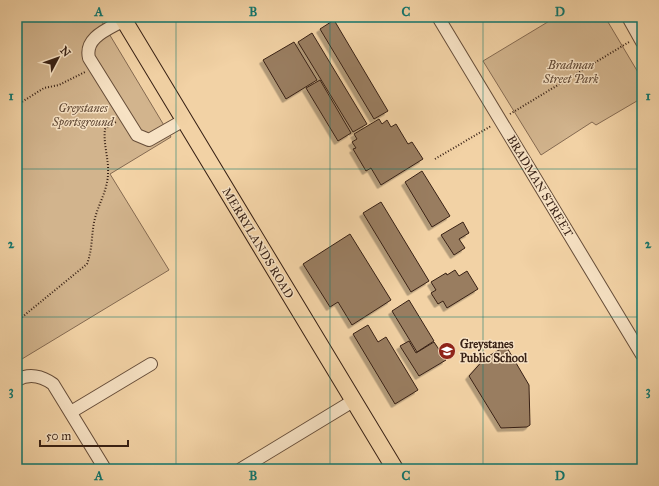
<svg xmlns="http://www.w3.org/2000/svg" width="659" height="486" font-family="'IM FELL Great Primer',serif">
  <defs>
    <filter id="shadow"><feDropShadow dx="-3.5" dy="3.5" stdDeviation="0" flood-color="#0004"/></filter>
  </defs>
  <rect width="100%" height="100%" fill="#f2d2a5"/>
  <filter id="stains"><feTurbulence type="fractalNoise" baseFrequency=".005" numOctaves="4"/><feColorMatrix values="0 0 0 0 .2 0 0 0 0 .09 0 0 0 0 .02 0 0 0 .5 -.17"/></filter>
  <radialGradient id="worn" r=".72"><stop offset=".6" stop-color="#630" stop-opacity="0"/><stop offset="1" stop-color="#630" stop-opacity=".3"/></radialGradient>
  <path fill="#d2b48d" stroke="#856a51" d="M17 17H99L171 137 110 174 169 270 17 362Z
    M556 17H605L642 79V98L596 125 592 122 541 155 483 61Z"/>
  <path fill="#997d60" stroke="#382115" filter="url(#shadow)" d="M334 20 388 111 374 119 320 29Z
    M312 33 367 124 353 132 298 42Z
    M294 42 317 80 286 99 263 60Z
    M320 80 351 133 338 141 306 88Z
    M379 119 382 124 387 120 391 127 396 124 408 144 412 142 423 159 381 185 371 168 366 171 353 149 356 148 352 142 357 139 354 134Z
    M422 171 450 216 432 227 405 182Z
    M381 202 429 281 411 292 363 213Z
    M463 222 469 233 459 239 465 248 454 255 441 235Z
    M350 234 391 300 352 325 338 302 330 307 303 264Z
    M455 270 459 276 467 271 478 289 447 308 443 301 438 304 431 293 436 290 431 282 446 273 447 275Z
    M409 300 434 341 417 352 392 311Z
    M368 325 378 342 386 337 418 390 395 404 353 334Z
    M409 341 416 353 434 342 446 360 419 376 400 346Z
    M506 346 529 385 530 425 527 427 501 428 469 376 485 358Z"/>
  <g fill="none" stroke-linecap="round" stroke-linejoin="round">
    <g stroke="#664d39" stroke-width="14">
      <path id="minor" d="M438 17 642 355
        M628 17 642 42
        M124 20C109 29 84 37 89 58L137 135 149 140 184 120
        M17 380C29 373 42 376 53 384L105 469
        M71 412 151 364
        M241 469 353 401"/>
    </g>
    <g stroke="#382115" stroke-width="18">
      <path id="major" d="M122 17 395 469"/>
    </g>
    <path stroke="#382115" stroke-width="2" stroke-dasharray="1 2" stroke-linecap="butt" d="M17 105 44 88 59 85 85 72
      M510 114 629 42
      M435 159 491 126
      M17 340 20 335 21 318 87 264C93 248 91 234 95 218 99 203 108 189 108 173 109 159 103 144 105 129L116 122"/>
    <use href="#minor" stroke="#f7e2c4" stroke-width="12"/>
    <use href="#major" stroke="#f2d2a5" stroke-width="16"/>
  </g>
  <path fill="none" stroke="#0f766e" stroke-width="1" stroke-opacity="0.55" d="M176 17V469M330 17V469M483 17V469M17 169H642M17 317H642"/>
  <defs>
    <g id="school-disc" transform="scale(0.9)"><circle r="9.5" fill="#8f2418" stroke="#f7e2c4"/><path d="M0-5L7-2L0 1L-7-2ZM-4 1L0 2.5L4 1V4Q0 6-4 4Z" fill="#fff"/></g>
  </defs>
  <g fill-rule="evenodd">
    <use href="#school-disc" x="447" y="351"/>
  </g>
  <g text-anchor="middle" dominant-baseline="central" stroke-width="3" stroke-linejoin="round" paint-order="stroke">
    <g font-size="12" font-style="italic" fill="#5e4633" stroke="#f7e2c4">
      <text x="571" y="65">Bradman<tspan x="571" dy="14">Street Park</tspan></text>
      <text x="83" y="108">Greystanes<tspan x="83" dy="14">Sportsground</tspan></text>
    </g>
    <g font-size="12" fill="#382115" stroke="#f7e2c4">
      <text transform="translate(540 186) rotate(59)">BRADMAN STREET</text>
      <text transform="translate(258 243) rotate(59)">MERRYLANDS ROAD</text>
    </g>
    <g font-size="12" font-weight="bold" fill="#382115" stroke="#f7e2c4" text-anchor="start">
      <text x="460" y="344">Greystanes<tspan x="460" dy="14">Public School</tspan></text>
    </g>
  </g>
  <rect width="659" height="486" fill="none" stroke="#f2d2a5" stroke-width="44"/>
  <g transform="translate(58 58) rotate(49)" stroke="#f7e2c4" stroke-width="3" paint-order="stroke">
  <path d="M0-3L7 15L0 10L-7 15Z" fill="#382115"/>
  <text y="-6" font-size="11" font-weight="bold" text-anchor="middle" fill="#382115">N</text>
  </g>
  <path d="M40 440v6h88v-6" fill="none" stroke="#382115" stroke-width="2"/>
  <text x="46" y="440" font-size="12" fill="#382115" stroke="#f7e2c4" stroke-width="3" paint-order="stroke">50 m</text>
  <rect x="22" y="22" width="615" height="442" fill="none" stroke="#0f766e" stroke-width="1.5"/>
  <g font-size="13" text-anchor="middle" font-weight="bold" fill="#0f766e">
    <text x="99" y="16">A</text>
    <text x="253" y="16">B</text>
    <text x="406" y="16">C</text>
    <text x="560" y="16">D</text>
    <text x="11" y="100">1</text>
    <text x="648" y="100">1</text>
    <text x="11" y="248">2</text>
    <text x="648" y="248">2</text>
    <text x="11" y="395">3</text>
    <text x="648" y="395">3</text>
    <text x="99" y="480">A</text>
    <text x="253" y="480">B</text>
    <text x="406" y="480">C</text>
    <text x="560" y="480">D</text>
  </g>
  <rect width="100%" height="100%" filter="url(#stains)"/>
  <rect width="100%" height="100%" fill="url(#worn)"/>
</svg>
